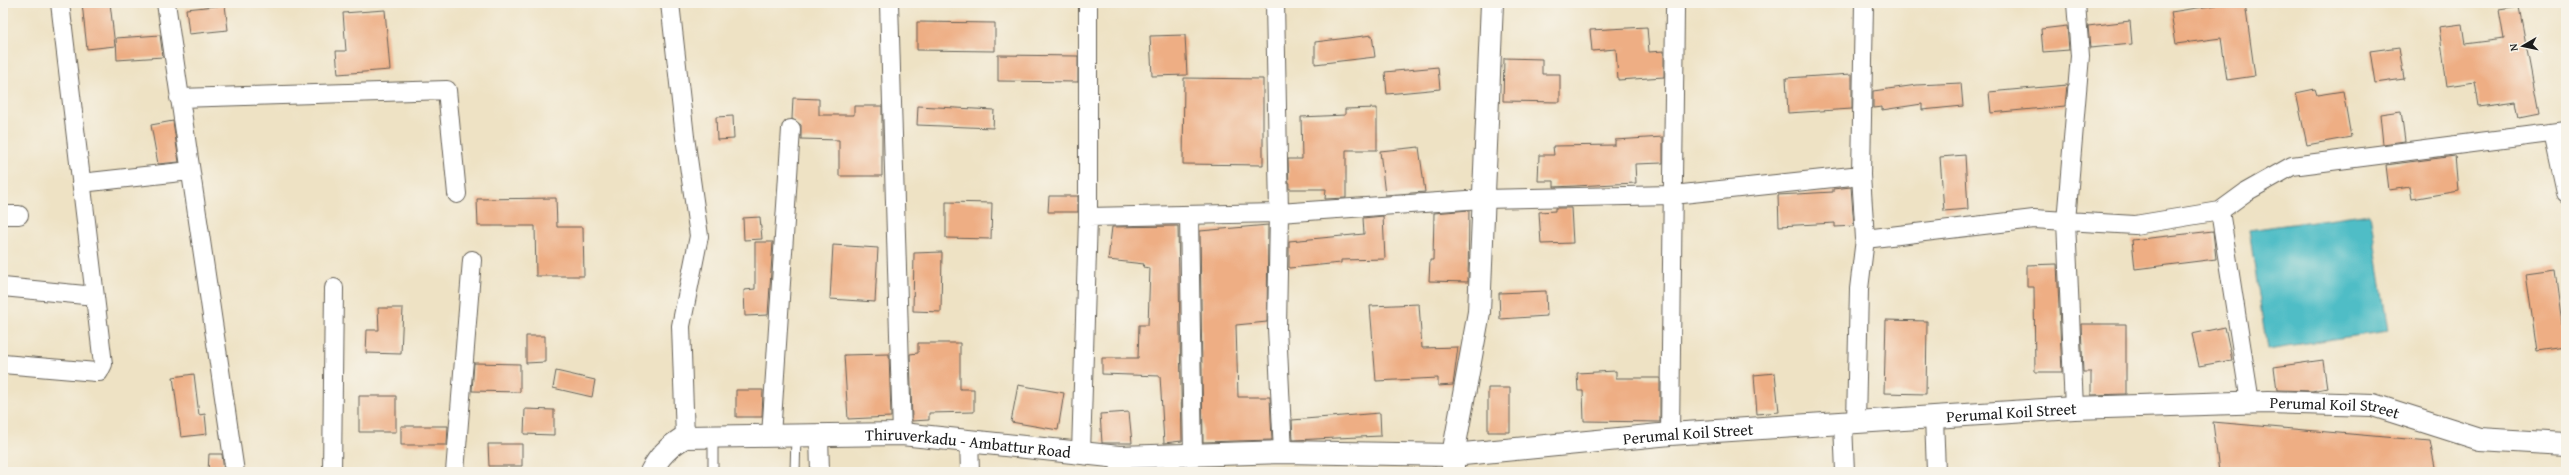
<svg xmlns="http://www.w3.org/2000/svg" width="2569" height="475" font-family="'Gentium Book Plus',serif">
  <rect width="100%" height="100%" fill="#f7f3e8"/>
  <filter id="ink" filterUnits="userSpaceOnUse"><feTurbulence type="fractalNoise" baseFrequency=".025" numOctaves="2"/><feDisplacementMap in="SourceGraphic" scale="8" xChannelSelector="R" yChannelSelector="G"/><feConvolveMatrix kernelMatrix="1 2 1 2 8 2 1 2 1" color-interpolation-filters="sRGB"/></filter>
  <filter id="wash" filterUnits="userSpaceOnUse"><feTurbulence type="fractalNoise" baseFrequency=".012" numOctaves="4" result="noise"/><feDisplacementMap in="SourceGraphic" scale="16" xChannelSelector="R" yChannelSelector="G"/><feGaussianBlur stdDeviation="0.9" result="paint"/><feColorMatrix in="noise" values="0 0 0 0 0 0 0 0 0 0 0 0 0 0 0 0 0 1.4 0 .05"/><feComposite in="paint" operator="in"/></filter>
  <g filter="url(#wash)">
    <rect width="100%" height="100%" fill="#eee2c4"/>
    <path fill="#4fbdc6" stroke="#366c71" d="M2370 213 2388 331 2267 349 2249 230Z"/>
    <g id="blocks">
      <path fill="#eeae84" d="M82 3H110L115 46 87 49Z
        M2217 3H2245L2255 76 2227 80 2221 38 2176 44 2171 12 2217 5Z
        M225 5 228 30 189 34 186 9Z
        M2519 7 2539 114 2519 118 2516 101 2479 106 2475 82 2447 86 2439 27 2462 24 2465 44 2504 39 2499 10Z
        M385 10 390 70 338 74 336 51H346L343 13Z
        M2130 21 2132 44 2090 48 2088 26Z
        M917 22 995 23V51L917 50Z
        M2067 26 2069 50 2043 52 2041 29Z
        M1647 27 1649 52 1664 51V77L1618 80 1616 49 1592 51 1590 30Z
        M160 35 163 57 117 60 116 38Z
        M1185 35 1187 75 1152 76 1150 36Z
        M1372 35 1375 57 1315 64V42Z
        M2399 47 2404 79 2375 83 2370 51Z
        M998 55 1078 56V82L998 81Z
        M1504 58 1542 59V74H1560V102L1503 101Z
        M1438 67 1440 89 1387 94 1385 72Z
        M1852 74V109L1788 113 1786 78Z
        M1184 78 1263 79V165L1183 164Z
        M1961 83 1963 106 1922 110V104L1882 110V107L1873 108V91L1917 85Z
        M2067 85 2065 106 1991 113 1989 92Z
        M2315 89 2317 95 2343 91 2351 137 2307 145 2296 93Z
        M793 98 819 99V115H854V106H882V176H839V140L801 139V125L792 119Z
        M918 106 994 110 993 128 917 125Z
        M1377 108V150H1346V198L1325 199 1326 189H1289L1288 159H1302L1301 117 1345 115V109Z
        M2401 111 2405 141 2383 144 2380 114Z
        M733 116 734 139 717 140 716 117Z
        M173 121 179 162 158 164 151 125Z
        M1663 137V163L1635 164 1636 183 1554 187V181H1538L1539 155H1554L1553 146 1615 145V140Z
        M1419 147 1425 192 1385 195 1380 151Z
        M1965 155 1968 209 1944 211 1940 157Z
        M2455 156 2458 191 2412 199 2410 187 2389 190 2386 165Z
        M1851 187 1854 226 1835 227V223L1779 226 1778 195 1833 192V189Z
        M1049 196H1078V212H1048Z
        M556 198 557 227H583L584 276H536L535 226H478L477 199Z
        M946 202 992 203 991 239 946 238Z
        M1555 208H1571L1573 243 1541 244 1539 212 1555 211Z
        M1469 210 1468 282 1429 281 1430 260H1433L1434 213Z
        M1383 216 1385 259 1341 260V263L1289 268V241L1364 234 1363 218Z
        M760 217 762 239 744 240 743 218Z
        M1268 225 1267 322 1236 325 1238 397H1270L1272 440 1203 442 1200 231Z
        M1178 226 1182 441 1164 443 1160 376 1102 374V358H1138L1139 325H1148L1150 268 1143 267 1144 264 1108 260 1112 227Z
        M2213 231 2216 259 2135 269 2132 240Z
        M755 242H773L768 315 745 316 744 290 755 289Z
        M833 245 878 248 875 302 830 299Z
        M942 252 941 312 913 311 914 253Z
        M2057 264 2062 372H2035L2034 287H2027V265Z
        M2555 270 2565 347 2537 351 2526 274Z
        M1546 291 1547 316 1500 319 1499 293Z
        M1419 304 1422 348 1458 347 1453 385 1438 386V378L1376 381 1370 306Z
        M378 308H403L401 354 366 353 367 330H379Z
        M1886 320 1927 321 1926 394 1884 393Z
        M2081 324H2126V394L2091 395V372H2083Z
        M2225 327 2232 360 2199 366 2192 334Z
        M526 336H545V362L526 363Z
        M918 343H960V389H974V412L929 413V420L912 421 910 354 918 353Z
        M889 354 891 417 848 419 844 355Z
        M2323 360 2327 388 2312 391 2277 390 2274 367Z
        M474 363 520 364V392L472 391Z
        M556 371 595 380 592 397 553 388Z
        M1616 371V378H1660V422L1584 421 1583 391H1578L1577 373Z
        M1775 373 1779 412 1757 414 1754 375Z
        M194 374 199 415 205 414 207 434 181 437 173 377Z
        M1018 385 1064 393 1058 430 1011 422Z
        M1488 388H1510V432H1488Z
        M736 390H763L762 417H736Z
        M359 396H396V432H359Z
        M525 409 554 410V435L524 434Z
        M1129 412 1132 443H1102L1100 414Z
        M1380 413 1381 436 1293 440 1292 420Z
        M2213 422 2430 441 2436 472H2219Z
        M401 426H448L447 445H401Z
        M488 444H522V466H489Z
        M209 454H222L224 472H208Z"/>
    </g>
  </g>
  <g filter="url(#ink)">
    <use href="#blocks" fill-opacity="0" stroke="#666157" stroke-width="1"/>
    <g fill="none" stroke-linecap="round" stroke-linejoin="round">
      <g stroke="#666157" stroke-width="11">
        <path id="lane" d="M713 436V472
          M795 472 796 436"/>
      </g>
      <g stroke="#666157" stroke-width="20">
        <path id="street" d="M166 3 235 472
          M670 3 685 137 699 236 681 326 685 437
          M889 3 902 434
          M1275 3 1279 213 1277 328 1283 452
          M179 98 447 90 457 194
          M2553 133 2566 193
          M1861 175 1865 239
          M81 183 190 171
          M3 215H19
          M1189 215 1193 456
          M1088 217 1279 213 1482 199 1673 195 1861 175 1864 3
          M3 287 95 296
          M3 364 96 372H99L103 364 60 3
          M2250 402 2220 211 2246 192 2292 166 2566 131
          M2074 408 2066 221 2135 225 2220 211
          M1934 417 1936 472
          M1856 422 1859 289 1865 239 2034 219 2066 221 2080 56 2076 3
          M1843 423 1845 472
          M1670 434 1675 9
          M819 435 820 472
          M771 436 791 129
          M969 441 970 472
          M1081 453 1088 217V3
          M1119 457 1120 472
          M332 472 334 288
          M455 472 472 260"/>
      </g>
      <g stroke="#666157" stroke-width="24">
        <g id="secondary">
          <path id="s1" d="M651 472C659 456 669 446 685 437L902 434 1119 457 1283 452 1453 455 1670 434 2074 408 2268 402 2373 405 2480 439 2566 444"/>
          <path d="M1453 472V455L1479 312 1492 3"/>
        </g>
      </g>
      <use href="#lane" stroke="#fff" stroke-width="9"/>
      <use href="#street" stroke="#fff" stroke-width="18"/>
      <use href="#secondary" stroke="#fff" stroke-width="22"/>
    </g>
  </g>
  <g text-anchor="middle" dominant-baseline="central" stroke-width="3.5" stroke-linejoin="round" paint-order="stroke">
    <g font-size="16" fill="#1c1c1c" stroke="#f7f3e8">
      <text stroke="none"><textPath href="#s1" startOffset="1703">Perumal Koil Street</textPath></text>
      <text stroke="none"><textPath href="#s1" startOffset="1379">Perumal Koil Street</textPath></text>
      <text stroke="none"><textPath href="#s1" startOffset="1055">Perumal Koil Street</textPath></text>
      <text stroke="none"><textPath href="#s1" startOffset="333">Thiruverkadu - Ambattur Road</textPath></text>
    </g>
  </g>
  <rect width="2569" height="475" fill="none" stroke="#f7f3e8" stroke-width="16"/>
  <g transform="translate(2523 46) rotate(261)" stroke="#f7f3e8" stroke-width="3" paint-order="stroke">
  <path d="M0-3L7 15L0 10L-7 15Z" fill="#1c1c1c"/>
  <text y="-6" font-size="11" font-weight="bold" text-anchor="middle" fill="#1c1c1c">N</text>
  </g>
</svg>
